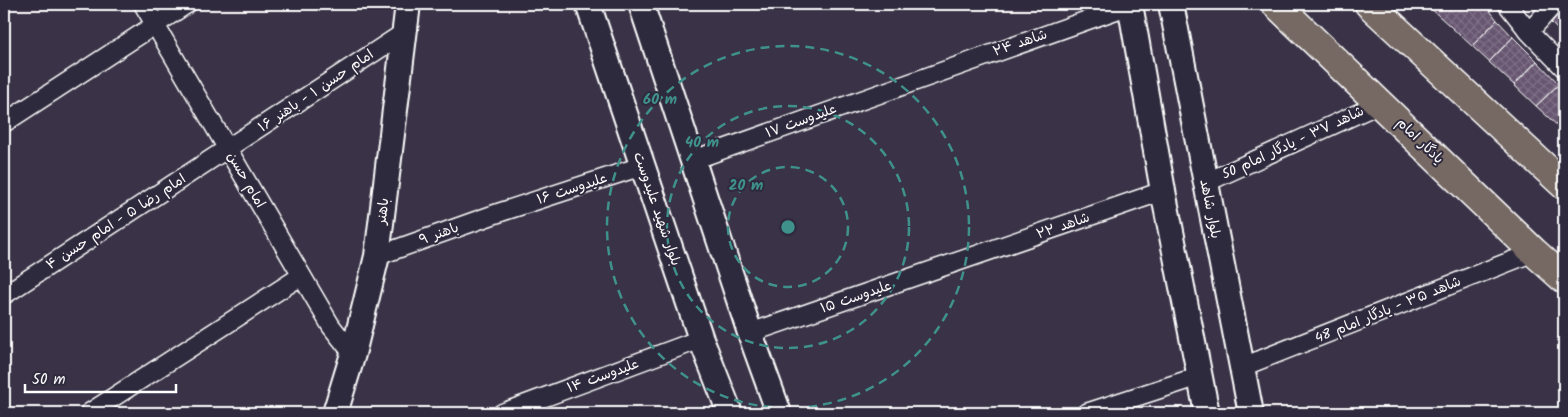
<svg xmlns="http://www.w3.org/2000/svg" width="1568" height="417" font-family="Kalam,'Playpen Sans Arabic',sans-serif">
  <defs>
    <pattern id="building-cross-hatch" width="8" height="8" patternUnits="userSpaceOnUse" patternTransform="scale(1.25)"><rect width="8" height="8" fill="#675671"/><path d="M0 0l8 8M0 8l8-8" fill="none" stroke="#7e6f86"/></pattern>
  </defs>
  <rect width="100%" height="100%" fill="#3a3347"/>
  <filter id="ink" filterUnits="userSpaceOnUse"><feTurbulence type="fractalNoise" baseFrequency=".02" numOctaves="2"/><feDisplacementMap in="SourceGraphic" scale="10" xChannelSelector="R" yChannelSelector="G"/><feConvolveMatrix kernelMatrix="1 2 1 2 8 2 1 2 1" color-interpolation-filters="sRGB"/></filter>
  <g filter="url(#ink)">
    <path fill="url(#building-cross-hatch)" stroke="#fff" d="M1430 4H1485L1497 20 1472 46 1428 6Z
      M1564 8V36L1551 23Z
      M1497 20 1513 37 1489 62 1472 46Z
      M1513 37 1537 61 1514 85 1489 62Z
      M1537 61 1559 84 1536 106 1514 85Z
      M1559 84 1564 90V123L1560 128 1536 106Z"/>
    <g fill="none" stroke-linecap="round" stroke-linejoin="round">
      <g stroke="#fff" stroke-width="21">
        <path id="street" d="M143 4 331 326 353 354
          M1507 4 1529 32 1564 68
          M1529 32 1554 4
          M4 123 187 4
          M693 160 1130 5
          M1205 183 1381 103
          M377 256 501 212 642 166
          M4 295 405 32
          M750 333 1163 191
          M1242 367 1534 252
          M89 413 301 276
          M502 413 701 339
          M1086 413 1200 376"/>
      </g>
      <g stroke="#fff" stroke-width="28">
        <path id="secondary" d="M588 4 701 339 730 413
          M641 4 750 333 779 413
          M1130 4 1163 191 1207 413
          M1171 4 1251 413
          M335 413 353 354 377 256 408 4"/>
      </g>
      <g stroke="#fff" stroke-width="31">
        <path id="primary" d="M1276 4 1534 252 1564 279
          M1369 4 1564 185"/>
      </g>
      <use href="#street" stroke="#2f2a3d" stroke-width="18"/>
      <use href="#secondary" stroke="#2f2a3d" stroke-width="24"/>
      <use href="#primary" stroke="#766964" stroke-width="28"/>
    </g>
  </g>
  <g fill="none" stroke="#3f918b" stroke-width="2.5" stroke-dasharray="9 6">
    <circle cx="788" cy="227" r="60"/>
    <circle cx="788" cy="227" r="121"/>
    <circle cx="788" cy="227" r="181"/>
  </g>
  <g text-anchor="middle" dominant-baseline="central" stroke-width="4" stroke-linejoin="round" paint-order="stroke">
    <g font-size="14" fill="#fff" stroke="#2f2a3d">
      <text transform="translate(1020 43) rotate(-19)">شاهد ۲۴</text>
      <text transform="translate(316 91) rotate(-34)">امام حسن ۱ - باهنر ۱۶</text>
      <text transform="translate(801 121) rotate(-20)">علیدوست ۱۷</text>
      <text transform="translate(1420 141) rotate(44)">یادگار امام</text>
      <text transform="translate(1293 143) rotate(-25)">شاهد ۳۷ - یادگار امام 50</text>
      <text transform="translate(246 180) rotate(60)">امام حسن</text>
      <text transform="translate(572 189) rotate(-18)">علیدوست ۱۶</text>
      <text transform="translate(657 209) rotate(71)">بلوار شهید علیدوست</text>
      <text transform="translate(1210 209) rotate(79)">بلوار شاهد</text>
      <text transform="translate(383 211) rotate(-83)">باهنر</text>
      <text transform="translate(116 222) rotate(-33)">امام رضا ۵ - امام حسن ۴</text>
      <text transform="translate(1063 226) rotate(-19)">شاهد ۲۲</text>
      <text transform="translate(439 234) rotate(-20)">باهنر ۹</text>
      <text transform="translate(856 297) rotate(-19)">علیدوست ۱۵</text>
      <text transform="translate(1388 310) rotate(-22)">شاهد ۳۵ - یادگار امام 48</text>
      <text transform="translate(603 376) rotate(-20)">علیدوست ۱۴</text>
    </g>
  </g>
  <circle cx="788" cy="227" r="8" fill="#3f918b" stroke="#2f2a3d" stroke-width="2.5"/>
  <g font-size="15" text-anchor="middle" font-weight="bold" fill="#3f918b" stroke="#2f2a3d" stroke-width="4" stroke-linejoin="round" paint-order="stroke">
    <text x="660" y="104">60 m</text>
    <text x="702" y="147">40 m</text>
    <text x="746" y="190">20 m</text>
  </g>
  <rect width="1568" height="417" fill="none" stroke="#2f2a3d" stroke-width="20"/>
  <rect x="10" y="10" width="1548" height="397" fill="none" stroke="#fff" stroke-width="2" filter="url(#ink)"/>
  <path d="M25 384v8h151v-8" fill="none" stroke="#ffffff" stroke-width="2.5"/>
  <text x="32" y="384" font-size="15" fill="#ffffff" stroke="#2f2a3d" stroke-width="4" paint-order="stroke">50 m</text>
</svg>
